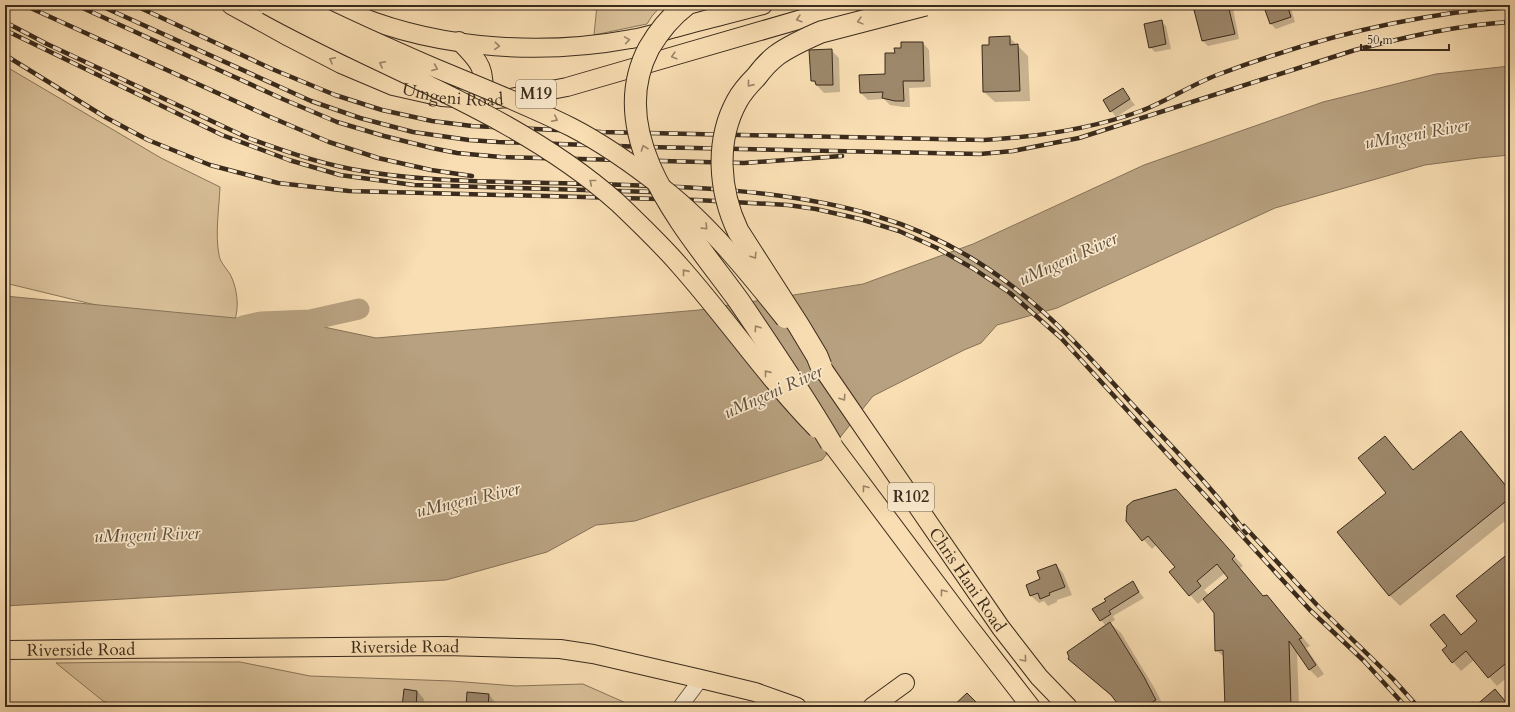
<svg xmlns="http://www.w3.org/2000/svg" width="1515" height="712" font-family="Cardo,serif">
  <rect width="100%" height="100%" fill="#f9deb3"/>
  <filter id="stains"><feTurbulence type="fractalNoise" baseFrequency=".005" numOctaves="4"/><feColorMatrix values="0 0 0 0 .2 0 0 0 0 .09 0 0 0 0 .02 0 0 0 .5 -.17"/></filter>
  <radialGradient id="worn" r=".72"><stop offset=".6" stop-color="#630" stop-opacity="0"/><stop offset="1" stop-color="#630" stop-opacity=".3"/></radialGradient>
  <path fill="#d9c099" stroke="#8a765a" d="M597 5H662L652 16 647 24 594 35Z
    M5 66 161 158 220 187C219 209 215 234 219 255 220 262 226 268 230 274 237 287 240 308 234 322H166L5 283Z
    M131 662H240L310 676 452 681 516 686 583 684 635 707H118L103 701 56 663Z"/>
  <path fill="#b8a180" stroke="#867258" d="M1510 66V155L1478 158 1425 165 1275 208 1057 308 997 325 981 343 964 350 873 396 822 460 707 497 635 521 596 525 547 552 446 580 5 606V296L319 326 376 338 699 310 863 284 973 244 1144 165 1323 102 1436 74Z"/>
  <path fill="#0003" fill-rule="evenodd" d="M346 5H377L371 15Z
    M1221 5H1229L1233 9 1239 39 1208 46 1203 41 1196 11Z
    M1282 5H1287L1291 9 1295 22 1276 29 1271 24 1266 10Z
    M1161 21 1166 26 1171 49 1155 52 1150 47Z
    M1010 38 1028 56 1030 101 995 102 984 92 983 46H990Z
    M923 43 929 50 931 87 909 88 910 107H903L890 105 884 99 868 100 861 93 860 76 886 75 896 54Z
    M831 50 839 58 840 92 824 93 812 80Z
    M1122 89 1135 105 1116 117 1104 101Z
    M1461 433 1472 443 1510 490V517L1400 606 1390 596 1338 532 1387 493 1385 437 1414 471Z
    M1184 499 1243 566 1240 568 1264 597 1267 596 1275 605 1310 646 1306 648 1324 674 1318 678 1309 669 1297 651 1299 705 1303 707H1226L1225 658 1216 650 1215 613 1204 599 1198 604 1190 595 1176 567 1157 544 1152 549 1127 521ZM1225 573 1230 578 1209 595 1204 590Z
    M1510 557V675L1497 686 1474 660 1461 671 1453 662 1444 615 1462 635 1478 622Z
    M1056 565 1063 573 1072 595 1057 600V602L1048 606 1044 601 1039 603 1031 596 1027 585 1041 580Z
    M1132 583 1144 598 1113 616 1115 620 1110 623 1121 633 1155 689 1164 707H1121L1115 699 1069 659 1106 626 1101 620 1107 601Z
    M417 691 424 699 423 707H403Z
    M489 695 496 703 508 704 511 707H458V704H467Z
    M1503 698 1510 707H1466L1473 701 1478 705Z"/>
  <g fill="none" stroke-linecap="round" stroke-linejoin="round">
    <path stroke="#b8a180" stroke-width="21" d="M243 326 261 322 310 320 359 309"/>
  </g>
  <path fill="#9d886b" stroke="#3a2b1c" d="M1217 5H1228L1235 34 1202 41 1194 10Z
    M1279 5H1287L1291 17 1270 24 1265 10Z
    M1162 20 1166 44 1149 48 1144 24Z
    M1010 36V45L1018 44 1020 91 983 92 982 45H989V37Z
    M901 42H923L924 81H903L904 101H895L882 98 883 92 860 93 859 75 885 74V53H895L894 48H901Z
    M832 49 833 85H816L815 81H811L809 50Z
    M1123 88 1130 99 1110 112 1103 100Z
    M1461 431 1510 491V498L1389 596 1337 532 1386 493 1358 458 1385 436 1413 470Z
    M1176 489 1235 556 1232 559 1263 596 1267 595 1302 638 1299 639 1316 665 1309 670 1289 641 1291 707H1225L1223 650 1215 651 1214 613 1203 599 1228 578 1217 564 1197 581 1201 586 1189 596 1169 572 1175 567 1148 536 1142 541 1126 521 1127 506 1133 501Z
    M1510 552V660L1488 678 1466 651 1452 663 1442 650 1447 646 1430 625 1444 614 1461 635 1477 621 1456 596Z
    M1056 564 1065 587 1049 593 1050 595 1040 599 1038 593 1030 596 1026 585 1040 579 1037 571Z
    M1133 581 1139 592 1109 611 1111 614 1100 621 1092 609 1106 601 1104 599Z
    M1110 622 1144 677 1156 700 1143 707H1120L1111 695 1068 659 1069 657 1067 652Z
    M404 689 417 691 416 707H402Z
    M1495 689 1510 707H1474Z
    M467 692 489 694 488 707H466Z
    M967 693 981 707H952Z"/>
  <g fill="none" stroke-linecap="round" stroke-linejoin="round">
    <g stroke="#6a5842" stroke-width="16">
      <path id="minor" d="M680 707 701 679"/>
    </g>
    <g stroke="#3a2b1c" stroke-width="20">
      <g id="major">
        <path id="s1" d="M231 5 289 37 341 64 393 86 442 97 483 100 510 98 567 87 850 5"/>
        <path d="M334 5C423 48 534 57 631 39 645 37 660 32 675 28 704 20 734 13 763 5"/>
        <path d="M459 41C482 64 485 68 483 100"/>
        <path id="s2" d="M821 366 1001 628 1039 677 1068 707"/>
        <path d="M831 443 966 623 1031 707"/>
        <path id="s3" d="M5 650 445 646 560 649 593 654 701 679 755 692 797 707"/>
        <path d="M872 707 905 683"/>
      </g>
    </g>
    <use href="#minor" stroke="#fbeace" stroke-width="14"/>
    <use href="#major" stroke="#f9deb3" stroke-width="18"/>
    <g stroke="#3a2b1c" stroke-width="4.5">
      <path id="rail" d="M24 5 268 116 329 142 378 158 431 170 472 176
        M76 5 285 100 337 122 384 136 432 148 457 153 501 157 744 163 842 156
        M99 5 311 101 360 118 413 132 469 140 498 142 647 147 980 154 1013 151 1079 138 1355 50C1406 37 1458 25 1510 22
        M134 5 272 69 335 95 382 110 432 121 472 126 601 132 984 140C1037 137 1091 129 1141 111 1167 101 1191 85 1217 75 1310 40 1411 14 1510 7
        M5 22 47 44 248 138C281 150 315 162 351 169 429 184 510 181 589 184 681 186 788 189 876 216 924 230 972 255 1012 286 1057 320 1095 363 1133 405 1172 447 1212 487 1246 533
        M5 30 222 135 289 160 340 175 414 185 653 192
        M5 55 105 117 148 140 210 165 278 183 349 191 697 200 788 205 816 209 860 219 899 231 937 248 974 269 1010 293 1061 338 1310 610 1364 661 1406 707
        M1244 526 1317 605 1393 679 1418 707"/>
    </g>
    <use href="#rail" stroke="#fbeace" stroke-width="3" stroke-dasharray="9" stroke-linecap="butt"/>
    <g stroke="#3a2b1c" stroke-width="20" stroke-linecap="butt">
      <path id="major-bridge" d="M267 5C383 70 517 113 618 203 639 223 661 244 680 266 727 319 767 378 817 429
        M298 5C343 28 389 48 435 68 481 87 527 105 571 127 604 144 635 166 664 189 709 224 750 275 785 319"/>
    </g>
    <g stroke="#3a2b1c" stroke-width="23" stroke-linecap="butt">
      <path id="highway-bridge" d="M686 5C670 17 659 31 649 48 601 138 690 233 739 301 771 348 803 395 831 443
        M821 366 817 356 799 326 738 231C719 191 715 141 737 101 742 92 749 84 756 77 762 69 769 61 777 55 791 45 805 39 821 32L925 5"/>
    </g>
    <use href="#major-bridge" stroke="#f9deb3" stroke-width="18"/>
    <use href="#highway-bridge" stroke="#f9deb3" stroke-width="21"/>
  </g>
  <defs><path id="oneway-chevron" d="M-2-3.5L2.5 0L-2 3.5" fill="none" stroke-width="1.6" stroke-linecap="round" stroke-linejoin="round"/></defs>
  <g stroke="#9a8468">
    <use href="#oneway-chevron" transform="translate(799 19) rotate(164)"/>
    <use href="#oneway-chevron" transform="translate(860 21) rotate(165)"/>
    <use href="#oneway-chevron" transform="translate(627 40) rotate(-9)"/>
    <use href="#oneway-chevron" transform="translate(497 46) rotate(4)"/>
    <use href="#oneway-chevron" transform="translate(674 56) rotate(164)"/>
    <use href="#oneway-chevron" transform="translate(332 60) rotate(-153)"/>
    <use href="#oneway-chevron" transform="translate(382 64) rotate(-154)"/>
    <use href="#oneway-chevron" transform="translate(435 68) rotate(23)"/>
    <use href="#oneway-chevron" transform="translate(750 84) rotate(129)"/>
    <use href="#oneway-chevron" transform="translate(555 119) rotate(26)"/>
    <use href="#oneway-chevron" transform="translate(644 148) rotate(-109)"/>
    <use href="#oneway-chevron" transform="translate(592 182) rotate(-141)"/>
    <use href="#oneway-chevron" transform="translate(705 227) rotate(45)"/>
    <use href="#oneway-chevron" transform="translate(754 256) rotate(57)"/>
    <use href="#oneway-chevron" transform="translate(685 272) rotate(-129)"/>
    <use href="#oneway-chevron" transform="translate(757 328) rotate(-124)"/>
    <use href="#oneway-chevron" transform="translate(767 373) rotate(-129)"/>
    <use href="#oneway-chevron" transform="translate(843 398) rotate(56)"/>
    <use href="#oneway-chevron" transform="translate(865 488) rotate(-127)"/>
    <use href="#oneway-chevron" transform="translate(943 592) rotate(-127)"/>
    <use href="#oneway-chevron" transform="translate(1024 659) rotate(50)"/>
  </g>
  <g text-anchor="middle" dominant-baseline="central" stroke-width="3.5" stroke-linejoin="round" paint-order="stroke">
    <g fill="#fbeace" stroke="#746451" stroke-width="1">
      <rect x="516" y="80" width="40" height="28" rx="3"/>
      <rect x="888" y="483" width="46" height="28" rx="3"/>
    </g>
    <g font-size="16" font-weight="bold" fill="#3a2b1c">
      <text x="536" y="94">M19</text>
      <text x="911" y="497">R102</text>
    </g>
    <g font-size="17" fill="#3a2b1c" stroke="#fbeace">
      <text stroke="none"><textPath href="#s1" startOffset="242">Umgeni Road</textPath></text>
      <text stroke="none"><textPath href="#s2" startOffset="259">Chris Hani Road</textPath></text>
      <text stroke="none"><textPath href="#s3" startOffset="400">Riverside Road</textPath></text>
      <text stroke="none"><textPath href="#s3" startOffset="76">Riverside Road</textPath></text>
    </g>
    <g font-size="18" font-style="italic" fill="#604e3a" stroke="#fbeace">
      <text transform="translate(1417 134) rotate(-10)">uMngeni River</text>
      <text transform="translate(1068 259) rotate(-24)">uMngeni River</text>
      <text transform="translate(773 392) rotate(-24)">uMngeni River</text>
      <text transform="translate(468 500) rotate(-13)">uMngeni River</text>
      <text transform="translate(147 535) rotate(-2)">uMngeni River</text>
    </g>
  </g>
  <rect width="1515" height="712" fill="none" stroke="#f9deb3" stroke-width="20"/>
  <rect x="6" y="6" width="1503" height="700" fill="none" stroke="#3a2b1c" stroke-width="2"/>
  <rect x="10" y="10" width="1495" height="692" fill="none" stroke="#3a2b1c"/>
  <path d="M1361 44v6h88v-6" fill="none" stroke="#3a2b1c" stroke-width="2"/>
  <text x="1367" y="44" font-size="12" fill="#3a2b1c" stroke="#fbeace" stroke-width="3" paint-order="stroke">50 m</text>
  <rect width="100%" height="100%" filter="url(#stains)"/>
  <rect width="100%" height="100%" fill="url(#worn)"/>
</svg>
